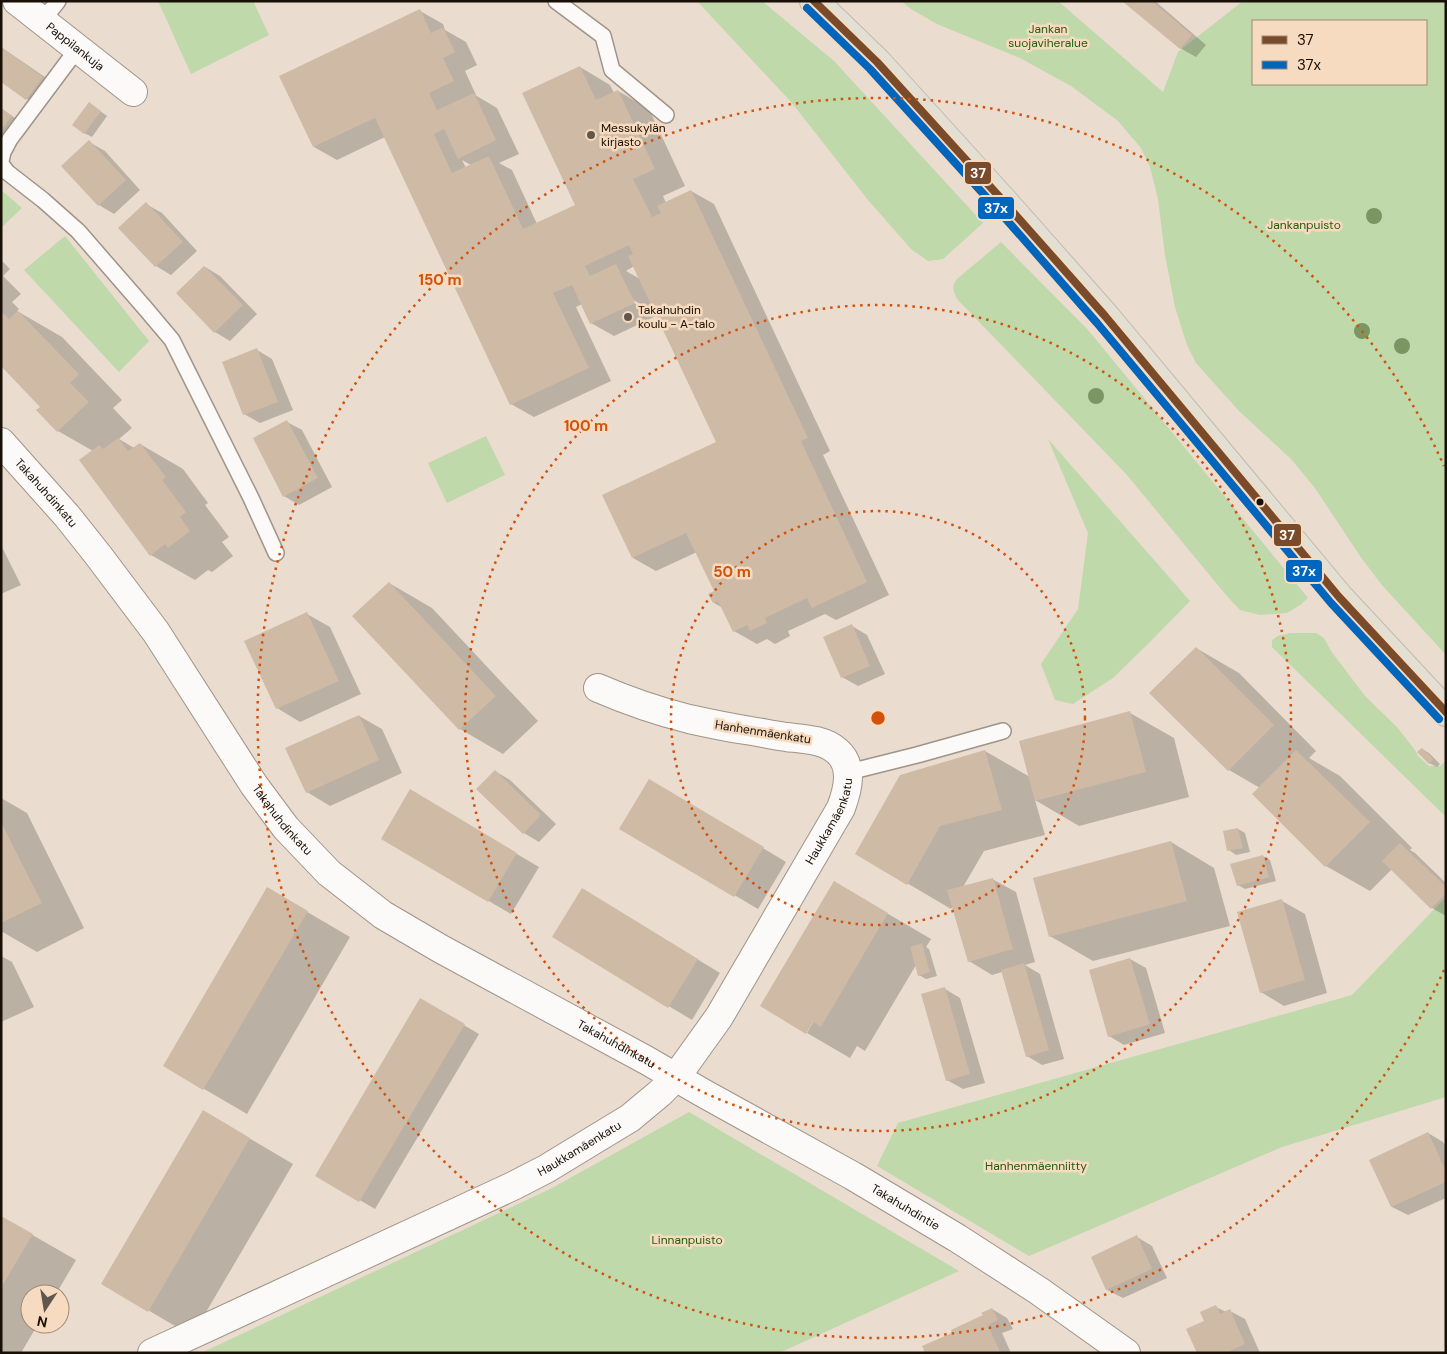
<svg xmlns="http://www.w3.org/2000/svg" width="1447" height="1354" font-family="'DM Sans',sans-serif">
  <rect width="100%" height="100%" fill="#eadcce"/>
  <path fill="#bfd9aa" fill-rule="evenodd" d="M158 1H253L269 35 191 74Z
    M697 1H762L834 61 983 223 943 259 928 261 911 249 868 200 792 103Z
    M901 1H1058L1163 92 1178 52 1243 1H1446V655L1381 584 1360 556 1315 488 1291 459 1239 411 1196 363 1187 345 1175 307 1165 255 1158 199 1150 167 1141 148 1118 121 1071 86 1020 58 937 24 911 9ZM1253 21H1426V84H1253Z
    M1 190 22 208 1 228Z
    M65 236 149 341 119 372 24 270Z
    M1001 242 1089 331 1308 598 1300 605 1287 613 1260 615 1240 610 1226 595 1127 475 957 299C953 290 951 287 957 279Z
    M486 436 505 475 447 503 428 463Z
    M1048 439 1190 601 1148 644 1113 678 1073 704 1055 700 1041 664 1078 609 1088 533Z
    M1290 633H1316L1324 638 1331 651 1365 696 1397 727 1415 750 1418 756 1429 766H1440L1446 761V817L1272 647V640L1278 636Z
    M1446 897V1097L1282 1147 1029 1256 877 1166 898 1123 1352 995Z
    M689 1112 959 1271 779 1353H201L552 1188Z"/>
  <path fill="#0003" fill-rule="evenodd" d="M1124 1H1155L1206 45 1196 57 1180 48Z
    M420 11 443 24 445 30 466 42 477 65 465 71 476 95H475L497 108 519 154 499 163 512 170 537 224 575 206 580 67 610 85 614 93 618 91 649 109 685 186 663 196 666 203 691 191 714 204 830 451 823 455 889 595 836 620 825 614 788 631 790 636 775 644 767 639 757 644 734 631 723 608 714 603 716 592 697 552 656 571 633 558 717 443 657 314 630 298 629 300 656 316 614 336 591 323 582 304 576 307 611 381 534 417 511 404 385 137 337 160 314 147ZM462 160 469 164 472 165 466 168ZM634 266 640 279 626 271Z
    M1 47 58 86 42 108 27 99 1 80Z
    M1 108 26 126 1 142Z
    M96 108 107 116 92 137 84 133Z
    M89 142 105 151 140 190 114 214 99 205Z
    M146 204 162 213 197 251 171 275 156 266 120 228Z
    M1 260 10 269 3 276 21 294 12 302 19 309 17 311 62 337 122 400 113 408 132 428 119 439 134 448 140 444 183 469 208 503 205 505 229 537 222 542 233 556 212 572 208 570 195 580 151 555 93 451 58 431 38 410 42 407 1 365Z
    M205 267 220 276 257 314 230 341 215 332Z
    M257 350 272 359 293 410 260 423 244 414Z
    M287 422 302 430 332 487 299 505 284 496Z
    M1 545 21 585 1 594Z
    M389 583 432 608 538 721 503 754 460 729Z
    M307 614 330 627 361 694 300 722 277 708Z
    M852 626 867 635 885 674 858 686 842 677Z
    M1196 648 1239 673 1316 751 1309 758 1340 776 1412 848 1410 850 1415 853 1446 883V916L1432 908 1392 869 1370 891 1326 866 1260 788 1229 770Z
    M1130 713 1174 738 1189 797 1079 826 1035 800 1045 835 984 851 963 887 992 879 1016 892 1035 962 1025 965 1040 974 1064 1059 1042 1065 1027 1056 1002 972 992 975 969 961 953 905 951 909 856 853 985 751 1030 777Z
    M359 716 382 729 402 773 330 806 307 792Z
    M1422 749 1429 753 1440 764 1437 767 1429 763Z
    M495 771 510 780 556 824 539 842 524 833Z
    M410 791 539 867 511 914 382 838Z
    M673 794 786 862 758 909 621 828Z
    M1 798 27 813 84 928 37 952 1 931Z
    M1238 829 1245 833 1250 852 1236 855 1229 850Z
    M1171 842 1214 868 1230 926 1093 961 1050 936Z
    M1263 856 1270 860 1276 881 1245 889 1238 885Z
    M268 889 350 937 247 1114 165 1066Z
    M1282 901 1305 914 1327 993 1284 1006 1261 992Z
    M605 903 720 973 692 1020 553 937Z
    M878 908 931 939 926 947 929 949 937 976 926 979 919 975 916 965 865 1051 857 1046 850 1058 807 1033Z
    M1 956 12 962 34 1007 1 1022Z
    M1130 959 1146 968 1165 1033 1124 1045 1109 1036Z
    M945 989 960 998 985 1083 963 1089 947 1080Z
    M421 1000 479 1034 375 1209 317 1175Z
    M203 1111 293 1164 192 1336 102 1283Z
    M1428 1133 1443 1142 1446 1147V1198L1408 1215 1392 1207 1371 1160Z
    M1 1217 76 1260 56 1294H30V1324H38L21 1353H1Z
    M1137 1237 1152 1246 1167 1278 1123 1298 1107 1290 1092 1258Z
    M1216 1307 1226 1312 1230 1311 1245 1319 1260 1353H1198L1206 1322Z
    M992 1309 1007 1318 1013 1329 1002 1333 1011 1353H926L953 1334 984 1316Z"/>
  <path fill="#cebaa5" d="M1122 1H1152L1192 35 1180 49Z
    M420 9 431 33 443 27 455 52 443 58 454 81 429 93 437 110 474 93 496 140 458 159 444 129 434 134 452 173 489 156 523 229 575 205 522 93 580 66 596 100 618 90 655 169 633 179 652 217 661 213 657 206 691 190 808 438 801 441 867 582 812 608 807 598 765 618 767 623 750 631 747 625 733 632 718 601 713 603 708 594 714 591 686 533 632 558 602 495 716 442 628 256 633 254 629 245 585 266 590 276 616 264 635 303 590 324 572 285 553 293 589 368 510 405 375 118 313 147 279 76Z
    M1 47 43 77 26 100 1 82Z
    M89 102 101 111 84 134 72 125Z
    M1 109 12 116 1 130Z
    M89 140 126 180 98 206 61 166Z
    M146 202 183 242 155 267 118 228Z
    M204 266 243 305 214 333 176 293Z
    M1 311 9 319 18 311 79 374 70 383 89 402 57 432 36 410 40 407 1 366Z
    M257 348 278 402 243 415 222 362Z
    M287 420 318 478 283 497 253 438Z
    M118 438 128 451 140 443 166 477 162 480 186 512 180 517 190 531 168 548 165 544 150 556 79 460 99 445 103 449Z
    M389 582 496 696 459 730 352 616Z
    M307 612 339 681 276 709 244 641Z
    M852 624 870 666 841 678 823 637Z
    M1196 647 1274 725 1228 771 1149 693Z
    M1130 711 1146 772 1035 801 1019 741Z
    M359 715 379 760 306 793 285 748Z
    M1422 748 1433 759 1429 764 1417 752Z
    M985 750 1002 810 940 826 907 885 855 854 900 775Z
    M1296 750 1370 822 1325 867 1252 794Z
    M495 770 541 815 523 834 476 789Z
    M649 779 764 847 734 897 619 829Z
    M410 789 517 853 488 902 381 839Z
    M1 822 42 903 1 923Z
    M1238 828 1243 848 1227 851 1223 831Z
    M1171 841 1187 901 1049 937 1033 878Z
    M1400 843 1446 887V893L1431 909 1382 861Z
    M1263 855 1269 877 1237 886 1230 864Z
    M993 878 1013 949 968 962 947 890Z
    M834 881 888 913 821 1027 813 1022 806 1034 760 1006Z
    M267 887 308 911 203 1090 163 1066Z
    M582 888 698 959 668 1008 552 937Z
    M1282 899 1305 980 1260 993 1237 912Z
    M922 943 930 972 918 976 910 947Z
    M1130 958 1150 1024 1108 1037 1089 970Z
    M1024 963 1049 1050 1026 1057 1001 970Z
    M945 987 970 1074 946 1081 921 994Z
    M420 998 465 1024 359 1202 315 1176Z
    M203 1110 250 1138 148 1312 101 1284Z
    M1428 1132 1446 1171V1182L1391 1207 1369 1160Z
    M1 1216 33 1234 1 1288Z
    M1137 1235 1152 1269 1106 1290 1091 1257Z
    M1216 1305 1220 1314 1230 1309 1245 1344 1226 1353H1197L1186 1329 1204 1321 1200 1312Z
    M992 1308 998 1320 988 1325 1000 1352 998 1353H925L922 1346 952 1333 951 1330 983 1315 981 1313Z"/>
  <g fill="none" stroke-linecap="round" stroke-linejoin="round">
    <g stroke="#9f9489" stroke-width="18">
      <path id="service" d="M556 1 603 36 612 70 666 115
        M43 20 58 1
        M1 161 3 152 10 139 78 48
        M1 164 7 172 43 200 78 231 145 308 172 340 251 498 276 553
        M849 772 917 755 1003 731"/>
    </g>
    <g stroke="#9f9489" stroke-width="30">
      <g id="minor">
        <path id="s1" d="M17 1 133 92"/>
        <path id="s2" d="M152 1353 513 1186 546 1169 630 1118 660 1093 676 1077 719 1017 841 808C848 789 854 766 837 751 823 739 803 739 786 737 772 735 759 732 745 730 726 727 707 723 689 719 657 711 628 701 598 688"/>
      </g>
    </g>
    <g stroke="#9f9489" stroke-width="30">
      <g id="tertiary">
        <path id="s3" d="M1 442 67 516 98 555 156 632 254 785 286 828 329 873 383 915 441 949 646 1060 703 1093 853 1176 957 1238 1039 1291 1126 1353"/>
      </g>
    </g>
    <g stroke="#c1b9b3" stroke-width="30">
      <path id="primary" d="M814 1 877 62 1005 203 1105 316 1339 597 1446 712"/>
    </g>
    <use href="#service" stroke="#fcfaf8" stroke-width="15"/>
    <use href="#minor" stroke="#fcfaf8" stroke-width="28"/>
    <use href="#tertiary" stroke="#fcfaf8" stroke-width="28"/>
    <use href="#primary" stroke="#e4dfd3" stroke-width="28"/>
    <g stroke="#f7dbc1" stroke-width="11">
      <path id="bus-1" d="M814 1 877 62 1005 203 1105 316 1339 597 1446 712"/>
    </g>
    <g stroke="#f7dbc1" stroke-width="11">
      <path id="bus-2" d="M807 8 870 69 998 210 1097 323 1331 603 1439 719"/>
    </g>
    <use href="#bus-1" stroke="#7a4b2a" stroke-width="8"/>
    <use href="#bus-2" stroke="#0065bd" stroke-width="8"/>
  </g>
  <g fill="#7b9663">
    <circle cx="1374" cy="216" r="8"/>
    <circle cx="1362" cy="331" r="8"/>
    <circle cx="1402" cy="346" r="8"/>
    <circle cx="1096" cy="396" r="8"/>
  </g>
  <g fill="none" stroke="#d3520b" stroke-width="2.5" stroke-dasharray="2.5 5">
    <circle cx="878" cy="718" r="207"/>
    <circle cx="878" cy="718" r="413"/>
    <path d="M1444 970A620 620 0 1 1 1444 466"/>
  </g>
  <g fill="#62574c" stroke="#f7dbc1" stroke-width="2">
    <circle cx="591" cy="135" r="5"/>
    <circle cx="628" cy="317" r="5"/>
  </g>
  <circle fill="#180f06" stroke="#f7dbc1" stroke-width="2" cx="1260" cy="502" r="4.5"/>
  <g text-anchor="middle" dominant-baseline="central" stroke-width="5" stroke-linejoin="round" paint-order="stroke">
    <g font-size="12" fill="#215d0b" stroke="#f7dbc1">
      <text x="1048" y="29">Jankan<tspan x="1048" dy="14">suojaviheralue</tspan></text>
      <text x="1304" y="225">Jankanpuisto</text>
      <text x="1036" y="1166">Hanhenmäenniitty</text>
      <text x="687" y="1240">Linnanpuisto</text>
    </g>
    <g font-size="12" fill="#180f06" stroke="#f7dbc1">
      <text stroke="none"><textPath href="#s1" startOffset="74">Pappilankuja</textPath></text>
      <text stroke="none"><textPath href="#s3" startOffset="68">Takahuhdinkatu</textPath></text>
      <text transform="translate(763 732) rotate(9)">Hanhenmäenkatu</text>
      <text stroke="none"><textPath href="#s3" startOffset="472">Takahuhdinkatu</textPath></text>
      <text stroke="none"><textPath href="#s2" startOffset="894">Haukkamäenkatu</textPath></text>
      <text stroke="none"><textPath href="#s3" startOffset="878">Takahuhdinkatu</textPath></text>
      <text stroke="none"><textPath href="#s2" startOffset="474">Haukkamäenkatu</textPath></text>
      <text stroke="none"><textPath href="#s3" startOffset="1210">Takahuhdintie</textPath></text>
    </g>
    <g font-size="12" fill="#180f06" stroke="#f7dbc1" text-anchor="start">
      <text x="601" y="128">Messukylän<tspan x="601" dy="14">kirjasto</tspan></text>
      <text x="638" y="310">Takahuhdin<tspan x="638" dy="14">koulu - A-talo</tspan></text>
    </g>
  </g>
  <circle cx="878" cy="718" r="8" fill="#d3520b" stroke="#f7dbc1" stroke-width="2.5"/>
  <g font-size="15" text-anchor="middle" font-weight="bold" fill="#d3520b" stroke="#f7dbc1" stroke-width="5" stroke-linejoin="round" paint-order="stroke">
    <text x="440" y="285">150 m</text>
    <text x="586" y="431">100 m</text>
    <text x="732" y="577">50 m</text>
  </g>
  <g stroke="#f7dbc1" stroke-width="2">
    <rect x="964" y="161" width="28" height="24" rx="5" fill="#7a4b2a"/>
    <rect x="977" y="196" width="38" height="24" rx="5" fill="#0065bd"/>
    <rect x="1273" y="523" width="29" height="24" rx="5" fill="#7a4b2a"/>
    <rect x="1285" y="559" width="38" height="24" rx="5" fill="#0065bd"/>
  </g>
  <g font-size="14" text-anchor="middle" font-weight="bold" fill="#fff">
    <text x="978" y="178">37</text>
    <text x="996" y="213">37x</text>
    <text x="1287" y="540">37</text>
    <text x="1304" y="576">37x</text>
  </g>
  <rect width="1447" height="1354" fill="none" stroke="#180f06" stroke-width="5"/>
  <rect x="1252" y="20" width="175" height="65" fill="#f7dbc1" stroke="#9e8976"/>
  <rect x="1262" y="36" width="25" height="8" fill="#7a4b2a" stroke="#9e8976"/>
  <text x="1297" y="45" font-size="15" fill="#180f06">37</text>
  <rect x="1262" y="61" width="25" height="8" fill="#0065bd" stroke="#9e8976"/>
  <text x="1297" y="70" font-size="15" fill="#180f06">37x</text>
  <g transform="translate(45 1309) rotate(192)"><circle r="24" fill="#f7dbc1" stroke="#9e8976"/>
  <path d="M0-4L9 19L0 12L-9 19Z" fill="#62574c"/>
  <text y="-8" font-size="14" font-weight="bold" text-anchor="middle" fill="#180f06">N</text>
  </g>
</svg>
